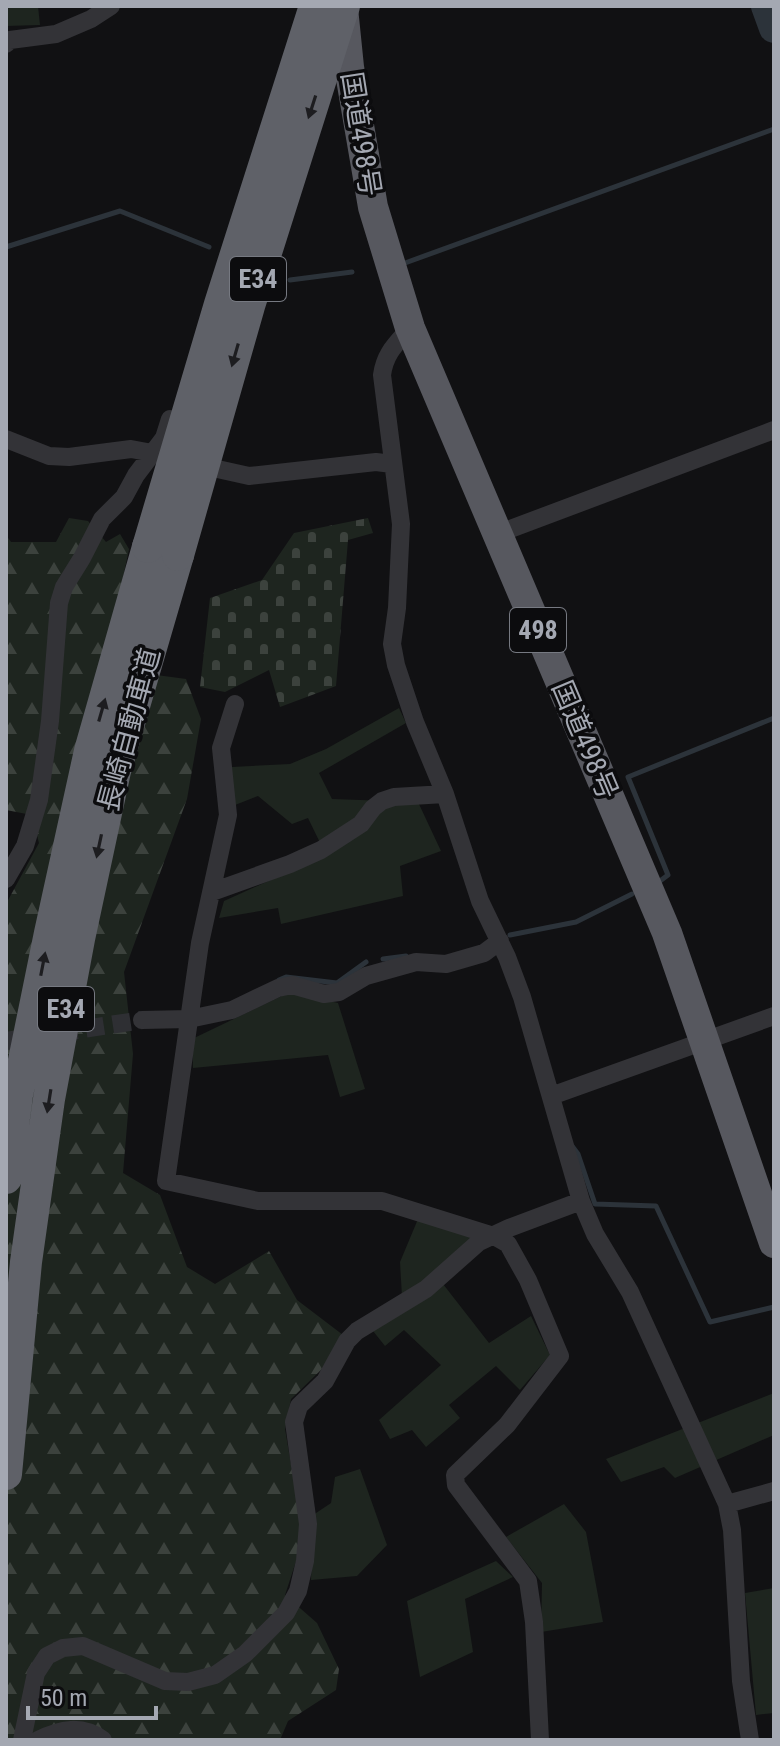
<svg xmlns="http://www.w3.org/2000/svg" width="780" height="1746" font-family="'Roboto Condensed','Noto Sans JP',sans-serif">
  <defs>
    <pattern id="forest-firs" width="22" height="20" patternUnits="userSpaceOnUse" patternTransform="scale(2)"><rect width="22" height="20" fill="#1e251f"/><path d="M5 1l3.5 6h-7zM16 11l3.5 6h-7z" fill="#3c423d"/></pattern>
    <pattern id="cemetery-stones" width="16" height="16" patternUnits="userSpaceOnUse" patternTransform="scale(2)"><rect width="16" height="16" fill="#1e251f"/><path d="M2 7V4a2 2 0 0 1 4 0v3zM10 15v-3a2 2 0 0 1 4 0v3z" fill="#3c423d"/></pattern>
  </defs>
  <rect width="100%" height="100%" fill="#111113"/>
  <path fill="url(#forest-firs)" d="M69 518 88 521 106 542 120 534 129 549 104 668 186 679 201 719 187 799 124 972 133 1054 123 1173 160 1195 187 1267 215 1284 269 1251 297 1300 343 1335 321 1370 291 1399 285 1429 301 1524 298 1555 285 1595 317 1623 339 1669 336 1690 288 1721 280 1740H6V904L39 843 32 815 6 810V535L11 542H56Z"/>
  <path fill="url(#cemetery-stones)" d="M368 518 373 533 348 540 336 686 280 707 269 670 225 692 200 687 210 598 262 580 294 533Z"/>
  <path fill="#1e251f" d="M6 6H38L40 25 6 26Z
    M399 708 406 723 319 773 332 799 418 802 441 851 400 866 403 896 281 924 278 908 219 918 224 901 326 855 308 818 292 824 258 796 230 807 232 767 290 764 326 749Z
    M290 992 338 1003 365 1089 340 1097 328 1055 193 1068 192 1039Z
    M418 1219 473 1238 436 1275 489 1343 531 1316 550 1355 520 1390 496 1366 449 1405 460 1418 426 1447 412 1430 390 1439 379 1420 441 1365 404 1330 385 1346 365 1321 402 1297 400 1262Z
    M774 1393V1435L675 1478 664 1467 621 1482 606 1459Z
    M360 1469 387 1545 357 1576 311 1580 313 1515 331 1503 335 1477Z
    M564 1504 586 1532 603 1622 541 1632 542 1583 506 1537Z
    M496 1561 513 1577 465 1599 473 1652 420 1677 407 1601Z
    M774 1588V1713L756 1715 745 1593Z"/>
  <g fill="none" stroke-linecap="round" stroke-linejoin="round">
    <path stroke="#2c333a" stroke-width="5" d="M6 247 120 211 209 247
      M405 263 774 129
      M290 280 352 272
      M660 881 668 875 628 777 774 718
      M510 935 576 922 632 894
      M383 959 406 956
      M279 980 286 977 337 983 366 962
      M572 1146 578 1154 595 1204 656 1206 710 1322 774 1307"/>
    <path stroke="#2c333a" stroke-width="30" d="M766 6 774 28"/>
    <path stroke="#2e2f33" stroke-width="18" stroke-dasharray="18 9" stroke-linecap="butt" d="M6 1041 142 1020"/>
    <path stroke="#333337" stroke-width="18" d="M6 44 10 40 56 34 91 19 111 6
      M410 328C396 344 385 353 382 375L401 524 397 608 392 644 396 665 415 722 445 794 480 901 507 957 522 997 581 1201 595 1234 630 1292 727 1504 732 1530 741 1681 750 1740
      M6 439 49 456 69 457 131 449 163 455
      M195 464 249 476 376 462 392 464
      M497 534 774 430
      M235 704 221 748 228 815 200 943 166 1181 258 1201H382L494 1236 508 1244 528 1280 560 1356 507 1425 455 1475 456 1485 528 1581 534 1622 540 1740
      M6 879 25 846 39 800 50 721 59 603 64 587 82 558 102 519 124 497 136 475 164 438 170 419
      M212 892 290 864 321 850 361 824 373 808 382 801 394 797 445 794
      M142 1020 189 1019 232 1010 278 988 292 985 324 994 339 992 366 976 416 962 446 964 484 953 500 941
      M551 1096 774 1016
      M727 1504 774 1491
      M22 1740 36 1673 47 1656 63 1648 83 1646 165 1681 188 1682 215 1675 245 1654 286 1613 298 1591 305 1561 308 1524 294 1422 299 1406 325 1381 347 1341 357 1331 426 1289 479 1242 509 1228 581 1201
      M38 1740C60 1729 82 1724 103 1740"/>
    <path stroke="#57585f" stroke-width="30" d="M343 8 349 67 373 207 410 328 667 933 774 1243"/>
    <path stroke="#5f6168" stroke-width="32" d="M6 1178 17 1095 50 933 90 751 148 547
      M6 1474 26 1262 49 1099 79 939 115 771 178 555"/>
    <path stroke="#5f6168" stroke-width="32" d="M148 547 220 304 315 6
      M178 555 249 306 344 6"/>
  </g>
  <defs><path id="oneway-solid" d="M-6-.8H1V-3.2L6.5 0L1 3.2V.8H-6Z" transform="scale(2)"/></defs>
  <g fill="#1d1d20">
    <use href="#oneway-solid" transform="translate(312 107) rotate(108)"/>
    <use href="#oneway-solid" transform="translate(235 355) rotate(106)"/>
    <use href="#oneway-solid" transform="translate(102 710) rotate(-74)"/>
    <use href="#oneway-solid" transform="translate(99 846) rotate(102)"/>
    <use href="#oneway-solid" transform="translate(43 964) rotate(-79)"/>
    <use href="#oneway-solid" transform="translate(49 1101) rotate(99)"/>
  </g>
  <g text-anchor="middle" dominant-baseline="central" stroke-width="7" stroke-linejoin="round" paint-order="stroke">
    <g fill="#0c0c0e" stroke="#767981" stroke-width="2">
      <rect x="230" y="257" width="56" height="44" rx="6"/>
      <rect x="510" y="608" width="56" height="44" rx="6"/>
      <rect x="38" y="987" width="56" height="44" rx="6"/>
    </g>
    <g font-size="26" font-weight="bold" fill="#a4a8b2">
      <text x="258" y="279">E34</text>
      <text x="538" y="630">498</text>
      <text x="66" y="1009">E34</text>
    </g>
    <g font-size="28" fill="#a4a8b2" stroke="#0c0c0e">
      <text transform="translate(361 134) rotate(81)">国道498号</text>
      <text transform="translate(129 730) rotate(-75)">長崎自動車道</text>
      <text transform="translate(585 740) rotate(67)">国道498号</text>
    </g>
  </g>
  <rect width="780" height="1746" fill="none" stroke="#a4a8b2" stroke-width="16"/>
  <path d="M28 1706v12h128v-12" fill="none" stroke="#a4a8b2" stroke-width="4"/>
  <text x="40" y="1706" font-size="24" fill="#a4a8b2" stroke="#0c0c0e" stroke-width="6" paint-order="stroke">50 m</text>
</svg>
